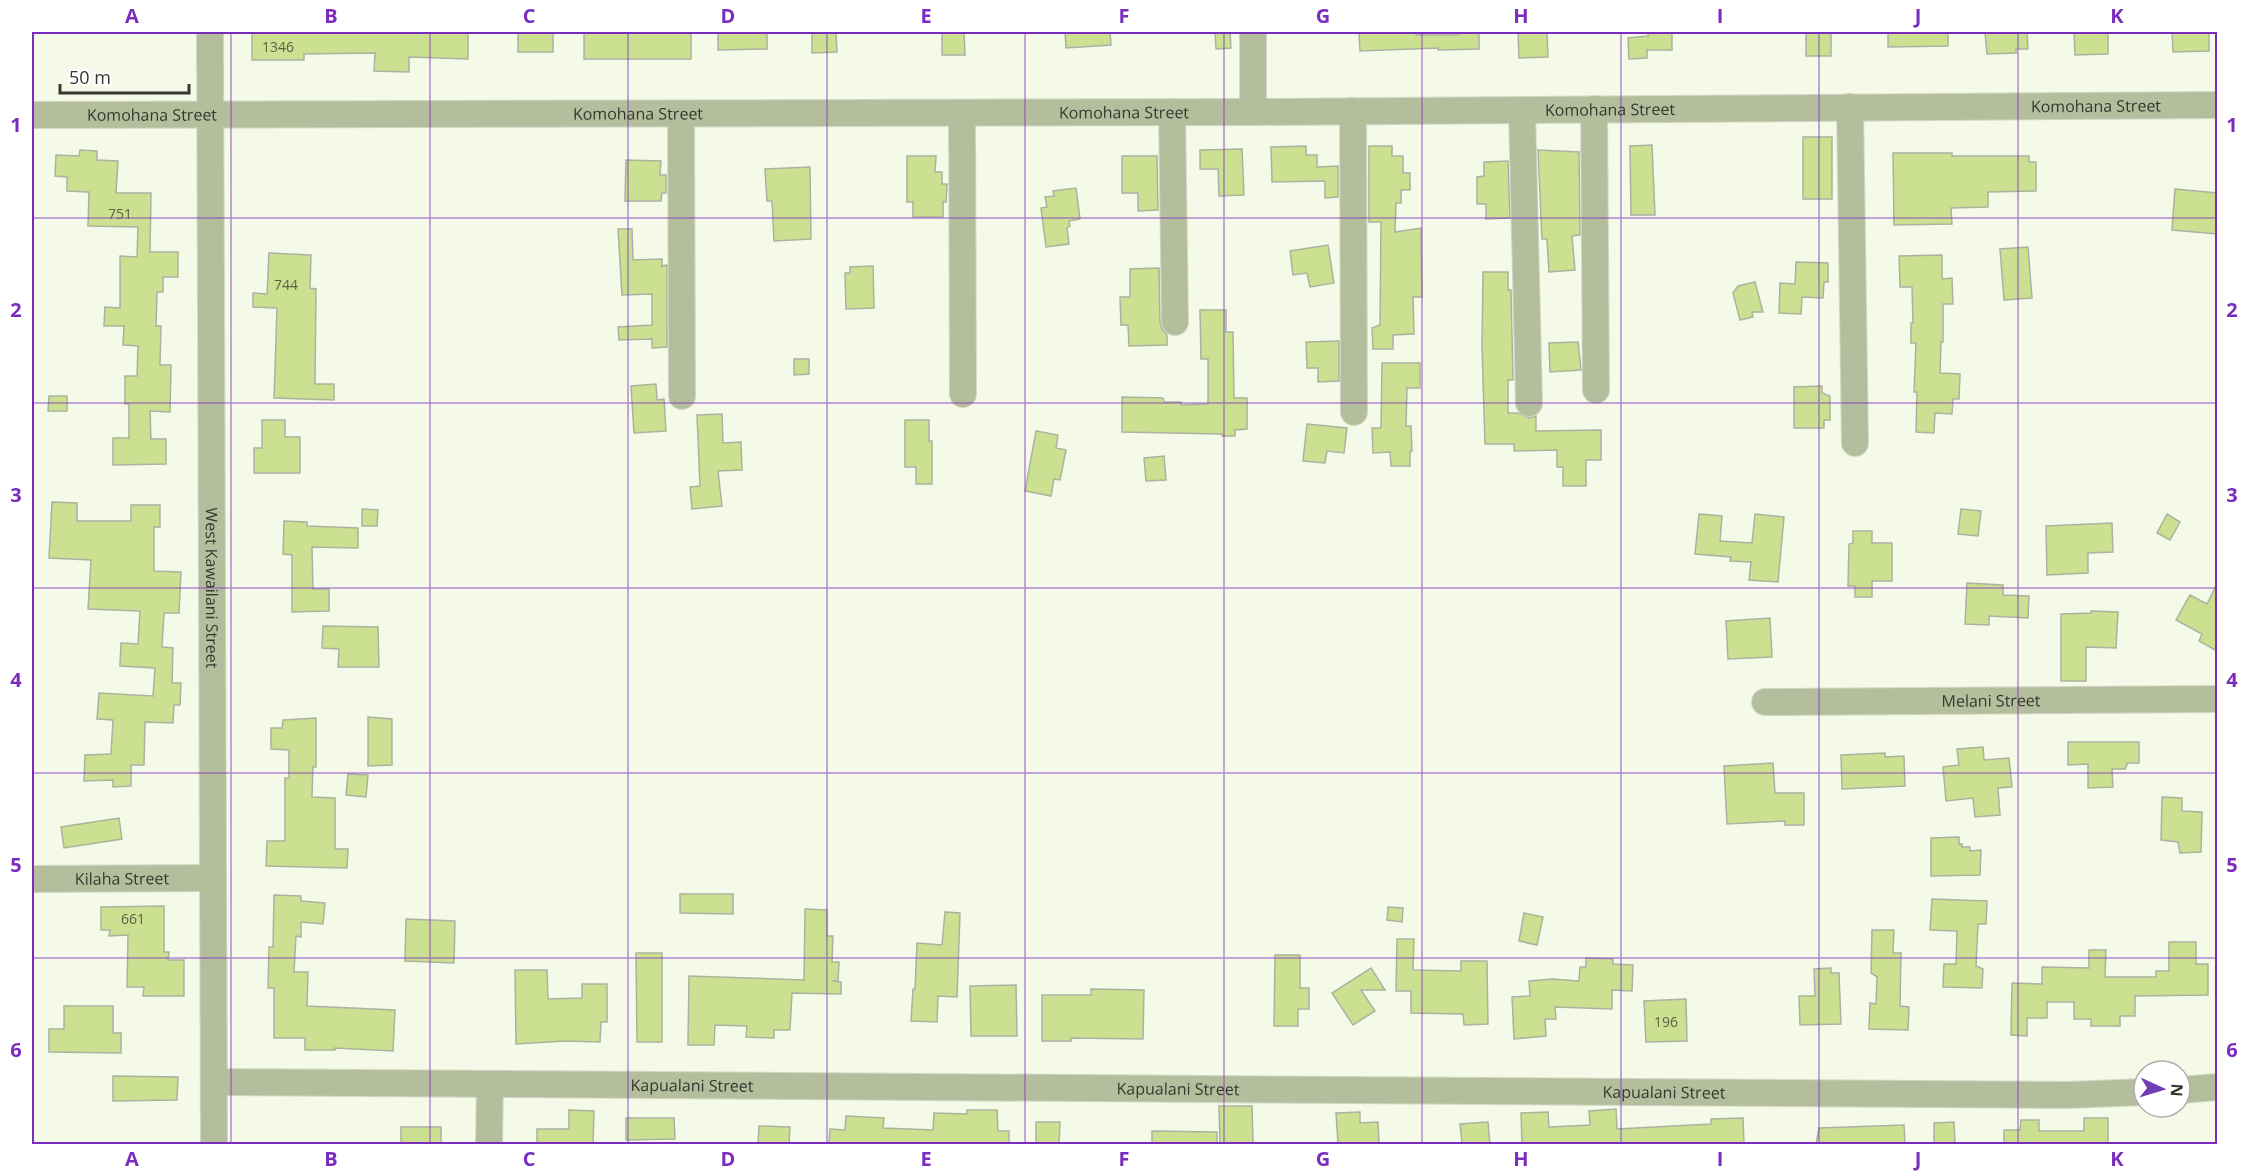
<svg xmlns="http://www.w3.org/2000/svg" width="2249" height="1176" font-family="'Open Sans',sans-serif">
  <rect width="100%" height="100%" fill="#f4fae7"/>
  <path fill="#cbe091" stroke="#acb2a0" stroke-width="1.5" d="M252 32H468V59L409 57V72L374 71 375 53 304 54V60H252Z
    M518 32H553V52H518Z
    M584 32H691V59H584Z
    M718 32H767V49L718 50Z
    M812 32H836L837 52 812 53Z
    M942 32H964L965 55H942Z
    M1065 32H1110L1111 45 1066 48Z
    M1215 32H1230L1231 48 1216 49Z
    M1359 32H1416V35H1459V32H1479V49L1438 50V48L1360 51Z
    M1518 32H1547L1548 57 1519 58Z
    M1648 32H1672V50H1647V58L1629 59 1628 38 1648 36Z
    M1806 32H1831V56H1806Z
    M1888 32H1948V46L1888 47Z
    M1985 32H2027L2028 49H2016V53L1987 54Z
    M2074 32H2108V54L2075 55Z
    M2172 32H2209V51L2173 52Z
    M1803 137H1832V199H1803Z
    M1652 145 1655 215H1631L1630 146Z
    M1306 146V155H1317V167L1338 166V197L1325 198V181L1272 182 1271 147Z
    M1369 146H1392V156H1403V173H1410V190H1401V203H1396L1395 232 1421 228 1422 297H1413L1414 334 1393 335V349H1373L1372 328 1380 325 1381 222H1369Z
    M1242 149 1244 195 1219 196 1218 169H1200V150Z
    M80 150 97 151V160L118 161 116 193H151L150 252H178V277H163V292H157L156 326H161L160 365H171L170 412 150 411 151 439H166V464L113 465V438H129V404H125V376H137L138 346 123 345 124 326H104L105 307 120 308V256L137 257 138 227 88 226 89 192 67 191V177L55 176 56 155 79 156Z
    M1538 150 1579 152 1580 235 1572 236 1575 270 1549 272 1547 239H1542Z
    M1893 153H1952V156H2029V162H2036V191L1988 192V207L1951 208 1952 224 1894 225Z
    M907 156H936L935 172H942V184H947L946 202H943V217H913V202H907Z
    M1122 156H1157L1158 210 1138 211V193H1122Z
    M626 160 661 161 660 175H666V193H662L661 201H625Z
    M1508 161 1510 218 1486 219V204H1477V177L1484 176V162Z
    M810 167 811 239 774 241 772 201H767L765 169Z
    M1076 188 1080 219 1069 221 1070 226 1067 228 1069 244 1046 247 1041 208 1047 207 1045 197 1054 196 1053 191Z
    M2175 189 2217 193V234L2172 230Z
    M618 229H632L633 260 662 259V266L667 265V347L652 348V339L619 340 618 327 652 325V294L622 295Z
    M1328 245 1334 283 1310 287 1307 273 1293 275 1290 251Z
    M2028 247 2032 298 2004 300 2000 249Z
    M269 253 311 255 310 288 316 289 315 384H334V400L274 398 277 308 253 307V293L267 294Z
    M1942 255V279L1952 278 1953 304H1943V342H1941L1940 373 1960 374 1959 399H1953L1952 414 1935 413 1934 433 1916 432 1917 392H1914L1916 343H1911V323H1913L1912 287H1900L1899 256Z
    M1796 262 1828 263V282H1824L1823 298 1802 297 1801 314 1779 313 1780 283 1795 284Z
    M873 266 874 308 846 309 845 273H850V267Z
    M1159 268 1160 322 1162 329 1167 335V345L1129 346 1128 325H1121L1120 297H1130V269Z
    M1483 272H1508V290H1511L1513 380H1508V413H1518L1529 418 1536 416V431L1601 430V460H1586V486H1563V467H1557V450L1514 451V444H1485L1482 346Z
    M1755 282 1763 312H1752L1753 317 1740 320 1733 293 1738 286Z
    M1200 310H1226V332H1233L1234 398H1247V429L1235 430V436H1222V434L1122 432V397L1163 398 1164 402H1181V405L1208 404V359H1201Z
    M1339 341V381L1318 382V368H1307L1306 342Z
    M1578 342 1581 370 1550 372 1549 343Z
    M794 359H809V374L794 375Z
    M1382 363H1420V388H1407L1406 426H1411L1412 451H1410V466H1391L1390 452 1373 453 1372 428H1381Z
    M656 384 657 400 664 399 666 431 634 433 631 386Z
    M1822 386V393L1830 396V420H1824V428H1794V387Z
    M49 396H67V411H48Z
    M722 414 723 443 741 442 742 470 718 471 722 506 692 509 690 487 700 486 697 415Z
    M262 420H285V437H300V473H254V448H262Z
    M905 420H929V441H932V484H916V467H905Z
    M1307 424 1347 428 1344 453 1327 451 1325 463 1303 461Z
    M1036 431 1058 435 1056 448 1066 450 1060 480 1054 479 1051 496 1025 491Z
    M1164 456 1166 480 1146 481 1144 458Z
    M52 502 77 503V521H131V505H160V527H154V571L181 572 179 613H164L162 647 173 648 172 683H181L180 705H174L173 723 145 722 144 765H131V786L113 787V780L84 781 85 755 111 754 113 720 97 719 99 693 153 696 155 668 120 666 121 643 138 644 140 611 88 609 91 560 49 558Z
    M362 509 378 510 377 526H362Z
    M1961 509 1981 511 1978 536 1958 534Z
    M1699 514 1722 516 1720 541 1752 543 1755 514 1784 517 1778 582 1749 580 1751 562 1730 561 1731 557 1695 554Z
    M2167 514 2180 522 2170 540 2157 533Z
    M284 521 307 522V526L358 528V548L312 547 313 589H329V611L292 612V555L283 554Z
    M2112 523 2113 552 2088 553V573L2047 575 2046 526Z
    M1853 531H1872V543H1892V581H1872V597H1855V586H1848L1849 544 1853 543Z
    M1967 583 2003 585V595L2029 596 2028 618 1989 616V625L1965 624Z
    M2217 584V651L2199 641 2202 634 2176 620 2190 595 2207 604Z
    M2091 611 2118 612 2116 648 2086 647V681H2061V614L2091 613Z
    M1770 618 1772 657 1728 659 1726 621Z
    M323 626 378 627 379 667H338L339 649 322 648Z
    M368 717 392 719V765L368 766Z
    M316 718V767H313L312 797 335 798V849H348L347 868 266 866 267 841H285V778H289V750L271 749V728H282L283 720Z
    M2068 742H2139V763H2128L2125 769H2112L2113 787 2088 788V764L2068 765Z
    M1983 747 1984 760 2009 758 2012 787 1998 788 2000 815 1975 817 1973 798 1946 801 1943 767 1959 765 1957 749Z
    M1885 753V757L1904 756 1905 786 1842 789 1841 755Z
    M1773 763 1775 793H1804V825H1785V821L1727 824 1724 766Z
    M348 774 368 775 366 797 346 795Z
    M2162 797 2182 798V811L2202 812 2201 852 2180 853 2178 842 2161 840Z
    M119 818 122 839 64 848 61 827Z
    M1959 837V844H1962V847H1970V851L1981 850 1980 875 1931 876V838Z
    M680 894H733V914L680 913Z
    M274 895 301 896V901L325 903 323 924 301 922V937L296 936 294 972H308L307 1006 395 1010 393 1051 335 1048V1050H305V1038H274V988H268L269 947H273Z
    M1932 899 1987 901 1986 924H1978L1976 966 1983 969 1982 988 1943 987 1944 964H1956L1957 931 1930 930Z
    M164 906V952H169L168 960H184V996H143L144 987H127L128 935 109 936 110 930H101V907Z
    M1388 907 1403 908 1402 922 1387 920Z
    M805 909 827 910V936H833L832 962H839L838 981H832L841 982V994L792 993 790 1030H774V1038L746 1037 747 1026 715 1025 714 1045H688L689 976 804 980Z
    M945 912 960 913 957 997 938 996 937 1022 911 1021 913 989H915L917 943 942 945Z
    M1524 913 1543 917 1537 945 1519 941Z
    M406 919 455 921 454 963 405 961Z
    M1872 930H1894L1893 953H1901L1900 1006 1909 1007 1908 1030 1869 1029 1870 1003 1876 1004 1877 977 1871 973Z
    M1397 939H1414L1413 970 1461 971V961H1487L1488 1024 1464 1025 1463 1014 1411 1013V991H1396Z
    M2169 942H2196V964H2208V995L2135 996V1016H2120V1026H2091V1019H2074V1002H2047V1018H2027V1036L2011 1035 2012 983 2042 984V967L2089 968V950H2106L2105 977H2156V971H2169Z
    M636 953H662V1042H637Z
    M1275 955H1300V988H1309V1009H1298V1026H1274Z
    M1586 958 1613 959V964L1633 965 1632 991 1612 990V1009L1555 1007 1556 1019H1545L1546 1036 1514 1039 1512 997 1530 996 1529 981 1553 979 1579 981 1580 967H1586Z
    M1371 968 1385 990H1361L1375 1011 1353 1025 1332 993Z
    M1831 968V973H1839L1841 1024 1800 1025 1799 996H1815L1814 969Z
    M515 970H547L548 999 582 998V984H607V1022H601L600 1042 566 1041 516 1044Z
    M1016 985 1017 1036H971L970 986Z
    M1091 989 1144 990 1143 1039 1071 1038V1041H1042V995H1091Z
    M1686 999 1687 1041 1646 1042 1644 1001Z
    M64 1006H113V1033H121V1053L49 1052V1029H64Z
    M113 1076 178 1077 177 1100 113 1101Z
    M1219 1106H1252L1253 1144H1220Z
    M1616 1109 1617 1129 1711 1124V1119L1743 1118 1744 1144H1522L1521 1113 1548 1112 1549 1127 1590 1125 1589 1111Z
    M569 1110 594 1111 593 1144H537V1129H569Z
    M967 1110H997L998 1131H1009V1144H829L830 1129 845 1130 846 1116 884 1118 883 1128 933 1130 934 1113 967 1114Z
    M1360 1112V1123L1378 1122 1379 1144H1338L1336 1113Z
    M626 1118H674L675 1139 626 1140Z
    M2084 1118H2108V1144H2004V1130H2020L2021 1120H2039V1131H2084Z
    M1036 1122H1060L1059 1144H1036Z
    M1488 1122 1490 1144H1462L1460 1124Z
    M1954 1122 1955 1143 1934 1144V1123Z
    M1904 1125 1905 1144H1816L1819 1128Z
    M759 1126 790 1127 789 1144H758Z
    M401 1127H441V1144H401Z
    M1152 1131 1217 1132V1144H1152Z"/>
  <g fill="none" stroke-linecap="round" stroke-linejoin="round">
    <g stroke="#d2d7c6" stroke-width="28">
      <g id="minor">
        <path id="s1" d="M210 32 214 1144"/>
        <path d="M1850 107 1855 443"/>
        <path d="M1594 109 1596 390"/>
        <path d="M1522 110 1529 403"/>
        <path d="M1353 111 1354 412"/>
        <path d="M1172 112 1175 322"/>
        <path d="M1253 112V32"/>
        <path d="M962 113 963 394"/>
        <path d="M681 114 682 396"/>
        <path id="s2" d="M32 115 1253 112 2218 105"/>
        <path id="s3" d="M1765 702 2218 699"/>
        <path id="s4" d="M32 879 213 878"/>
        <path id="s5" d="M214 1082 2069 1095 2144 1092"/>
        <path d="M2180 1090 2218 1087"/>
        <path d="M489 1144 490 1085"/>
      </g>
    </g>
    <use href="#minor" stroke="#b4be9c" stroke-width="26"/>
  </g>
  <path fill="none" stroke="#7b2cbf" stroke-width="1.5" stroke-opacity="0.55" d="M231 32V1144M430 32V1144M628 32V1144M827 32V1144M1025 32V1144M1224 32V1144M1422 32V1144M1621 32V1144M1819 32V1144M2018 32V1144M32 218H2218M32 403H2218M32 588H2218M32 773H2218M32 958H2218"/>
  <g text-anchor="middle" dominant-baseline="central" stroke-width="4.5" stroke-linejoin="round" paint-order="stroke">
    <g font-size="14" fill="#5b6248">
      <text x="278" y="46">1346</text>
      <text x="120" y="213">751</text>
      <text x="286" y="284">744</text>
      <text x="133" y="918">661</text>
      <text x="1666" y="1021">196</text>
    </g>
    <g font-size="16" fill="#363830" stroke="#fff">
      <text stroke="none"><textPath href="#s2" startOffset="2064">Komohana Street</textPath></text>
      <text stroke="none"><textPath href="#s2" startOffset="1578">Komohana Street</textPath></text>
      <text stroke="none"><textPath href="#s2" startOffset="1092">Komohana Street</textPath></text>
      <text stroke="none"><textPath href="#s2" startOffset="606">Komohana Street</textPath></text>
      <text stroke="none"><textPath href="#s2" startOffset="120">Komohana Street</textPath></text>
      <text stroke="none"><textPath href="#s1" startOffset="556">West Kawailani Street</textPath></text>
      <text stroke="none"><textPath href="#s3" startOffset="226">Melani Street</textPath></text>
      <text stroke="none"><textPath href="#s4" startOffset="90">Kilaha Street</textPath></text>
      <text stroke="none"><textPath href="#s5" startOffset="478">Kapualani Street</textPath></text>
      <text stroke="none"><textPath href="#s5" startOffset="964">Kapualani Street</textPath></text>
      <text stroke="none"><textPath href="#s5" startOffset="1450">Kapualani Street</textPath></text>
    </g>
  </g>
  <rect width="2249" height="1176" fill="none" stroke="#ffffff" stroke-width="66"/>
  <g transform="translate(2162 1089) rotate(94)"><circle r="28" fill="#ffffff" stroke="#afafac" stroke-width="1.5"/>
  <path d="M0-4.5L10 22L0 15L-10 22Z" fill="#723cb3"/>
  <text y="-9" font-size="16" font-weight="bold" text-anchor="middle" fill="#363830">N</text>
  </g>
  <path d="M60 84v9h129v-9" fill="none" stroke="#363830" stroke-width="3"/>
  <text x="69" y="84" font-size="18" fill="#363830" stroke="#ffffff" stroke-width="4.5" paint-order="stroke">50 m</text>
  <rect x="33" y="33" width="2183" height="1110" fill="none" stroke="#7b2cbf" stroke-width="2"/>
  <g font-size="20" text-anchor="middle" font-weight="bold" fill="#7b2cbf">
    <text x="132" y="23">A</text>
    <text x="331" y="23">B</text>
    <text x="529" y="23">C</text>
    <text x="728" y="23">D</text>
    <text x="926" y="23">E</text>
    <text x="1124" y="23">F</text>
    <text x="1323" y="23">G</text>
    <text x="1521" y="23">H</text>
    <text x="1720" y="23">I</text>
    <text x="1918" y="23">J</text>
    <text x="2117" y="23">K</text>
    <text x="16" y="132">1</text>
    <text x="2232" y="132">1</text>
    <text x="16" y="317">2</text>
    <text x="2232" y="317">2</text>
    <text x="16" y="502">3</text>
    <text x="2232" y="502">3</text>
    <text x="16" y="687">4</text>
    <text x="2232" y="687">4</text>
    <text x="16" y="872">5</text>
    <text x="2232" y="872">5</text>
    <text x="16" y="1057">6</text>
    <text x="2232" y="1057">6</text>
    <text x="132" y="1166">A</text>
    <text x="331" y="1166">B</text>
    <text x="529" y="1166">C</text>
    <text x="728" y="1166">D</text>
    <text x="926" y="1166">E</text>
    <text x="1124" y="1166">F</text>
    <text x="1323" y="1166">G</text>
    <text x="1521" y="1166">H</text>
    <text x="1720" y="1166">I</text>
    <text x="1918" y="1166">J</text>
    <text x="2117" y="1166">K</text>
  </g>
</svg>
